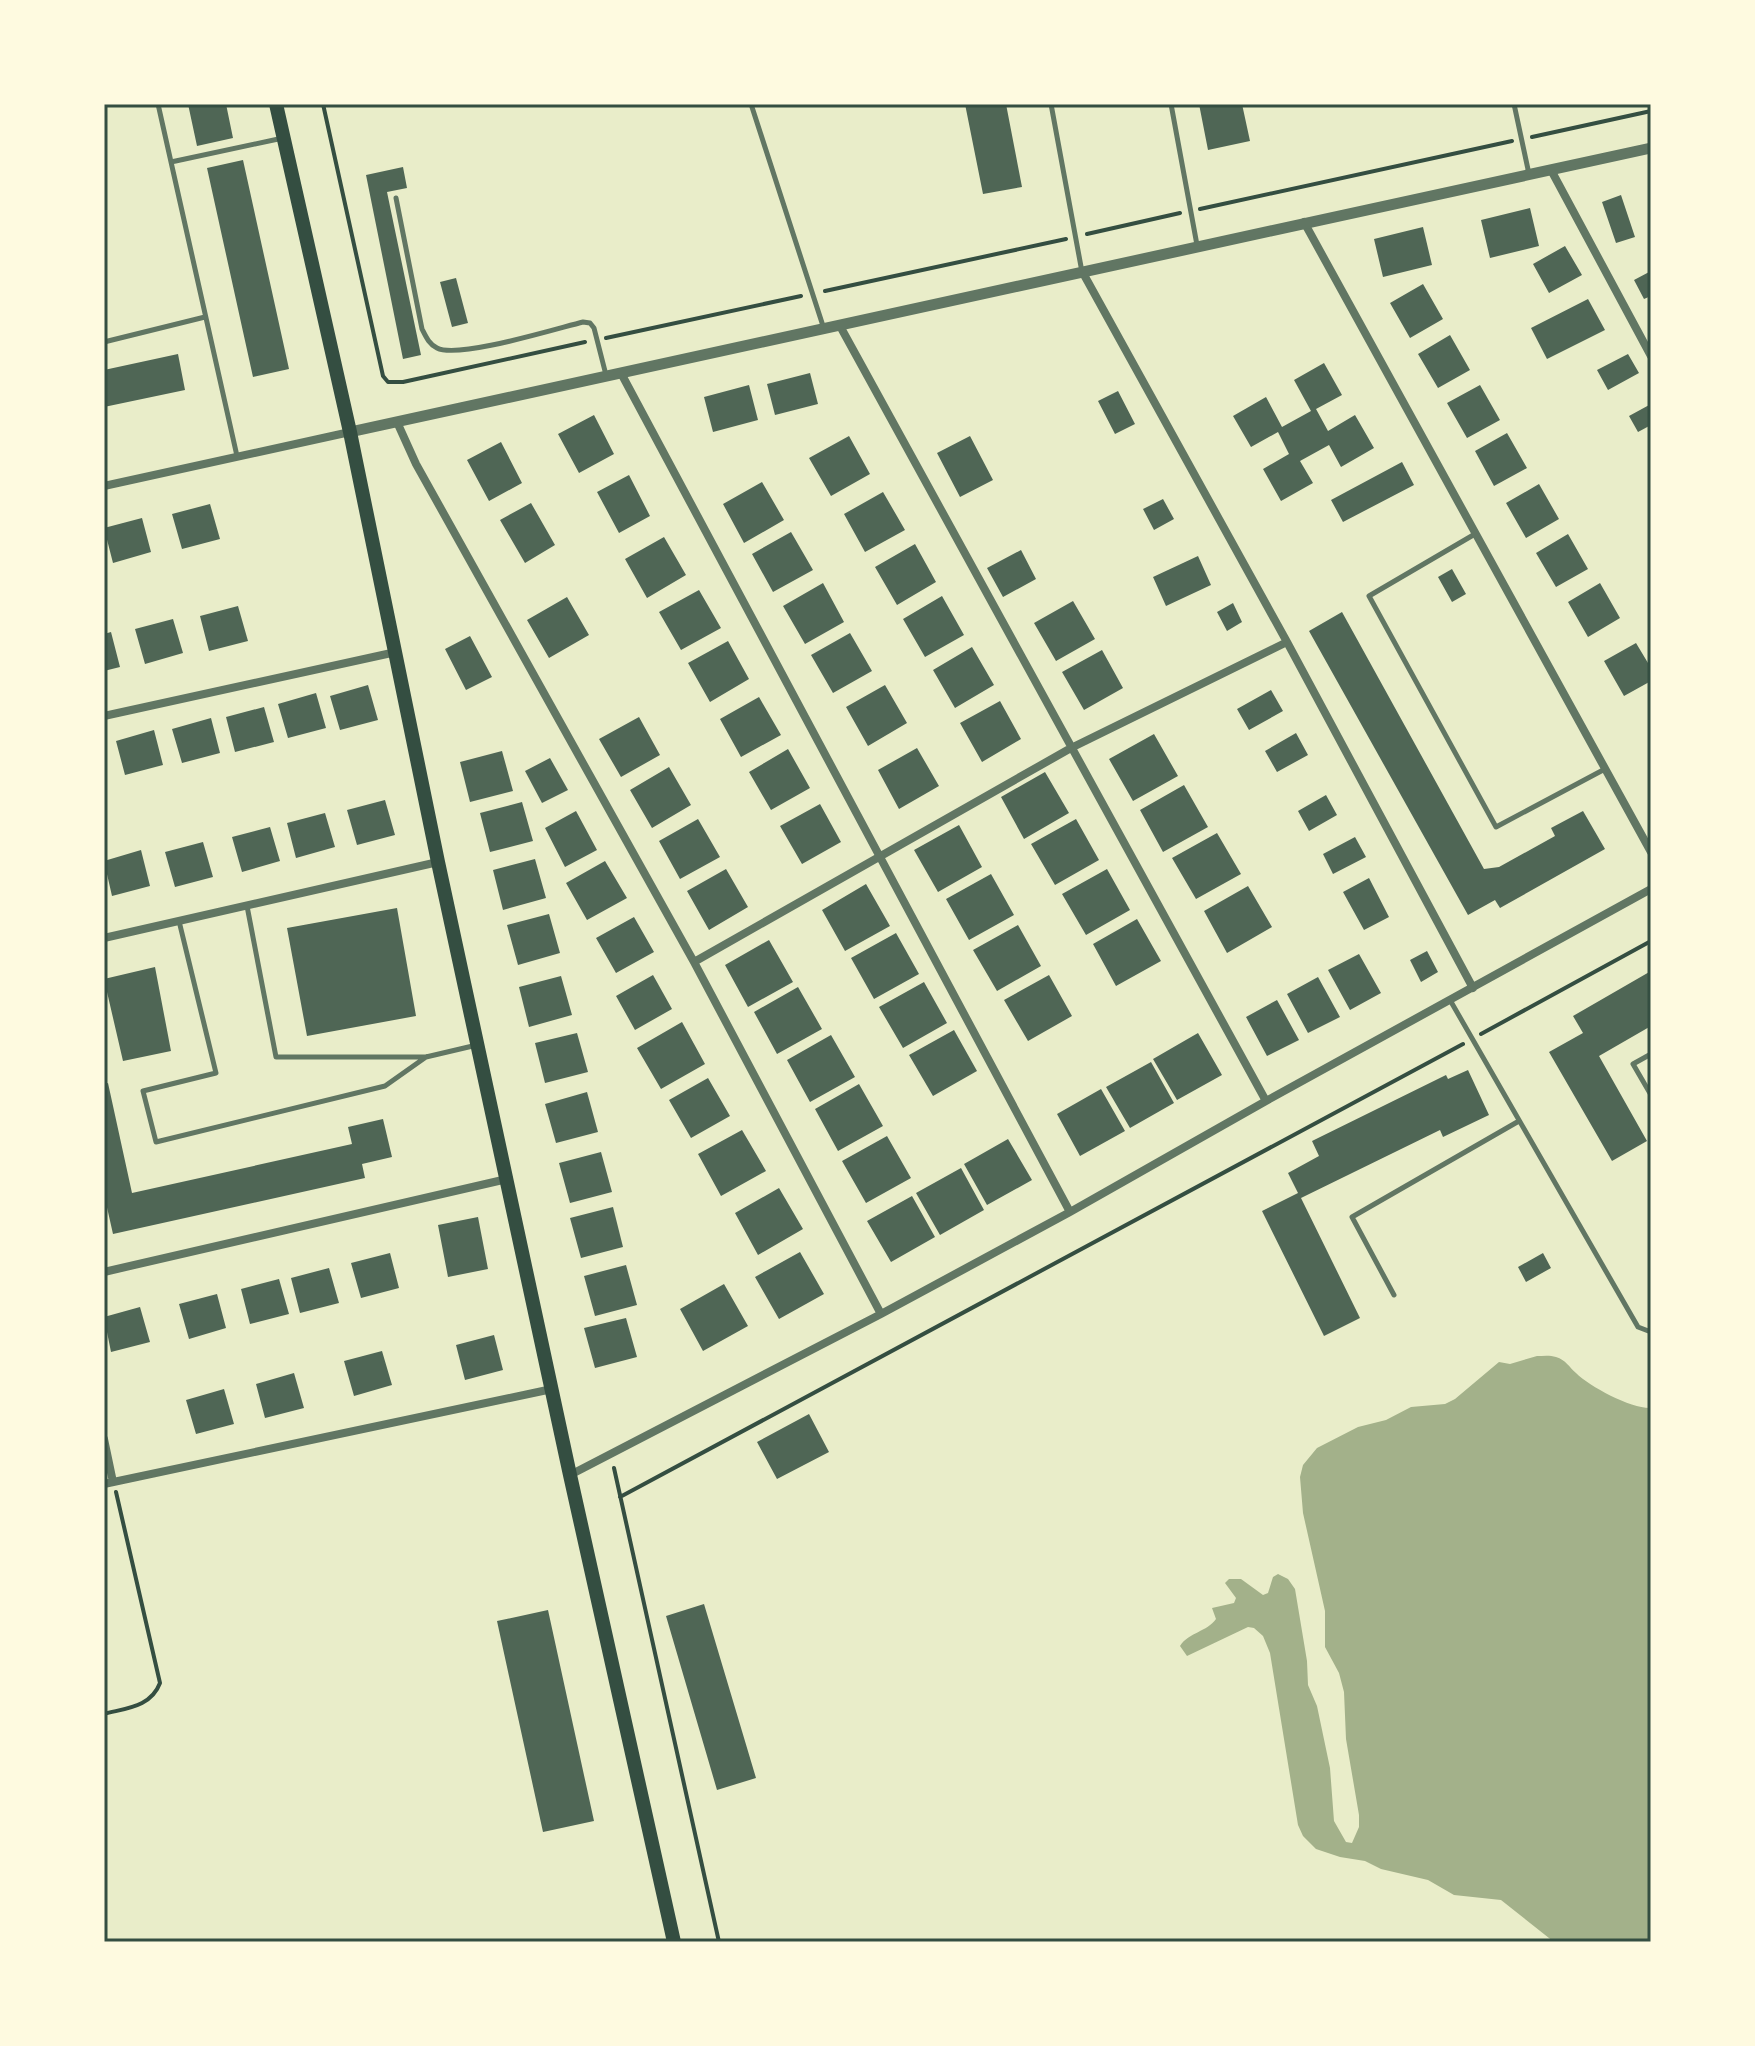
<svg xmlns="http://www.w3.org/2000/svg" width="1755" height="2046" font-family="Barlow,sans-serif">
  <rect width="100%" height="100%" fill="#e9edc9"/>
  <path fill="#a3b18a" d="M1537 1356C1543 1356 1550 1355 1556 1357 1566 1360 1569 1367 1576 1373 1590 1387 1632 1409 1651 1408V1942H1554L1501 1900 1454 1895 1428 1880 1381 1869 1365 1861 1340 1857 1316 1849 1303 1836 1298 1825 1270 1653 1263 1636 1254 1628 1248 1627 1187 1656 1180 1646C1189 1632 1207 1632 1216 1619L1212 1608 1234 1603 1236 1598 1225 1583 1229 1579H1241L1263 1595 1268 1593 1273 1577 1278 1574 1288 1579 1295 1589 1307 1661 1308 1685 1317 1706 1330 1768 1334 1821 1346 1842 1352 1843 1359 1827V1815L1346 1739 1344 1692 1339 1673 1325 1647V1611L1303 1513 1300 1477 1303 1465 1317 1448 1358 1427 1386 1420 1411 1407 1445 1404 1455 1399 1499 1362 1510 1364Z"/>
  <path fill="#4f6655" d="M188 104H226L233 138 197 146Z
    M965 104H1006L1022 187 983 194Z
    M1199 104H1242L1250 141 1208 150Z
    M243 160 289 369 253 377 207 168Z
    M403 167 407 188 387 192 421 355 403 359 366 175Z
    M1621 195 1635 237 1616 243 1602 202Z
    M1530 208 1539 246 1490 258 1481 220Z
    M1423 227 1432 265 1383 277 1374 239Z
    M1565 246 1582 275 1549 293 1533 264Z
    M1651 271V296L1644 299 1634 280Z
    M456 278 468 323 452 327 440 282Z
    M1423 284 1443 319 1410 338 1390 303Z
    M1588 299 1605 330 1547 359 1531 328Z
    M1450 335 1470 370 1438 388 1418 354Z
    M178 354 185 390 104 407V370Z
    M1628 354 1639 373 1608 390 1597 370Z
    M1324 363 1342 395 1316 409 1328 431 1355 415 1374 448 1341 467 1329 445 1300 461 1313 483 1281 501 1263 469 1289 454 1278 432 1251 447 1233 416 1266 397 1282 427 1311 411 1294 380Z
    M810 373 818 404 775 415 767 384Z
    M749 385 758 420 713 432 704 397Z
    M1480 385 1500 420 1467 438 1447 403Z
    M1118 391 1135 424 1115 434 1098 401Z
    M1651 404V425L1638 432 1629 416Z
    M594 415 614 454 579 473 558 434Z
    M1507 433 1527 468 1494 486 1475 451Z
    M849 436 870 474 831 496 809 458Z
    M970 436 993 480 960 497 937 453Z
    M501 442 522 483 489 501 467 460Z
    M1402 462 1414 485 1343 522 1331 500Z
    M629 475 650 516 619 533 597 492Z
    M762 482 784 520 744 543 723 504Z
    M1539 484 1559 519 1526 538 1506 503Z
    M883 492 905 530 865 552 844 514Z
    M1163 499 1174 519 1154 530 1143 509Z
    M531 503 555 545 525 563 500 520Z
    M210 504 220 539 182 549 172 514Z
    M142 518 151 552 113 563 104 528Z
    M791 532 813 570 773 592 752 554Z
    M1568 534 1588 569 1556 587 1536 553Z
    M664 537 686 575 647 598 625 559Z
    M915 544 936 582 897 605 875 567Z
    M1021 550 1036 579 1003 597 987 568Z
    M1198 556 1211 585 1166 606 1153 577Z
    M1452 569 1466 594 1452 602 1438 577Z
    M823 583 844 622 805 644 783 606Z
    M1600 583 1620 618 1588 637 1568 602Z
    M699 590 721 628 681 650 659 612Z
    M942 596 964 635 925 657 903 619Z
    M567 597 589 635 549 658 527 620Z
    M1073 601 1095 639 1056 661 1034 623Z
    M1233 603 1242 622 1227 631 1217 612Z
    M238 606 248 641 209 651 200 616Z
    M1342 612 1484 869 1499 867 1555 836 1551 828 1583 811 1605 849 1500 908 1495 900 1468 915 1309 631Z
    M173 619 183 653 145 664 135 629Z
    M111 632 120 667 104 671V634Z
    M850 633 872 671 833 693 811 655Z
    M470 636 492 677 466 690 445 649Z
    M728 641 749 679 710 702 688 663Z
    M1636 643 1651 668V681L1624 696 1604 661Z
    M972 647 994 685 955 708 933 670Z
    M1102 650 1123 688 1084 710 1062 672Z
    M368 685 378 720 340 730 330 696Z
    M885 685 907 723 868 746 846 707Z
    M1271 690 1283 711 1249 730 1237 709Z
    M316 693 326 728 288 738 278 704Z
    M759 697 781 735 741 757 720 719Z
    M1000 701 1021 739 982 762 960 723Z
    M264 707 274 742 235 752 226 717Z
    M639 717 660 755 621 777 599 739Z
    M211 718 220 753 182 763 172 729Z
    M154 730 163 765 125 775 116 741Z
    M1296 733 1308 755 1277 772 1265 751Z
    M1154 734 1178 776 1133 801 1109 759Z
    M917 748 939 786 899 809 878 770Z
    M788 749 810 788 771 810 749 772Z
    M502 751 513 791 470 802 460 762Z
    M550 758 568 790 542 803 525 771Z
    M669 767 691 805 652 828 630 790Z
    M1045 772 1069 813 1024 839 1001 797Z
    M1184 785 1208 827 1163 852 1140 810Z
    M1326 795 1337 815 1309 831 1298 811Z
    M385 800 395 835 357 845 347 810Z
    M522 802 533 841 490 852 480 813Z
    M820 804 841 842 802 864 780 826Z
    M576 811 597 850 565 867 545 828Z
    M325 813 335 847 296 858 287 823Z
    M698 819 720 857 680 879 659 841Z
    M1076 819 1099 860 1055 885 1031 844Z
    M959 825 982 867 938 892 914 850Z
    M270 827 280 861 242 872 232 837Z
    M1217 833 1241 874 1196 899 1172 858Z
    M1355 837 1366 857 1333 874 1323 854Z
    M203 842 213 877 175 887 165 852Z
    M141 850 150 886 112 896 104 861Z
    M535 859 546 898 503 910 493 870Z
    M605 861 627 898 587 920 566 883Z
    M726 869 748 907 709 930 687 891Z
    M1107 869 1130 910 1086 935 1062 894Z
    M991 874 1014 915 969 940 946 899Z
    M1369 878 1389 917 1364 930 1343 892Z
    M866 884 890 926 845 951 822 910Z
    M1248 886 1272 927 1227 953 1204 911Z
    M397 908 416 1016 307 1036 287 928Z
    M549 914 560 953 518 965 507 925Z
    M634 917 654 952 616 973 596 938Z
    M1137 919 1161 961 1116 986 1093 944Z
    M1018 925 1041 966 997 991 973 950Z
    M896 933 919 974 874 999 851 958Z
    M769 940 793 982 748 1007 725 965Z
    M1427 951 1438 972 1421 982 1410 960Z
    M1359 954 1381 993 1350 1010 1328 970Z
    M155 967 171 1051 123 1061 104 979Z
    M1651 971V1026L1599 1056 1647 1141 1612 1161 1549 1052 1583 1033 1573 1016Z
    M653 975 672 1009 635 1030 616 996Z
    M1049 975 1072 1016 1028 1041 1004 1000Z
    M561 976 572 1015 529 1027 519 987Z
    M1318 977 1340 1017 1308 1033 1287 994Z
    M924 982 947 1023 903 1048 879 1007Z
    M798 987 822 1029 777 1054 754 1012Z
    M1277 1000 1299 1040 1267 1056 1246 1017Z
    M682 1022 705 1064 661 1089 637 1048Z
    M954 1030 977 1071 933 1096 909 1055Z
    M577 1033 588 1072 545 1083 535 1043Z
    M1198 1033 1222 1075 1177 1100 1153 1059Z
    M831 1035 855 1077 810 1102 787 1060Z
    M1151 1062 1174 1103 1130 1128 1106 1087Z
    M1468 1070 1489 1115 1443 1137 1440 1130 1301 1198 1360 1318 1324 1336 1262 1211 1298 1193 1288 1173 1319 1156 1312 1141 1446 1075 1448 1079Z
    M708 1078 730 1116 691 1138 669 1100Z
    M108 1083 132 1193 352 1144 348 1127 383 1119 392 1157 362 1164 365 1178 113 1234 106 1203H104V1084Z
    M859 1084 883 1126 838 1151 815 1109Z
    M1101 1089 1125 1131 1080 1156 1057 1114Z
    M587 1092 598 1132 556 1143 545 1104Z
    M742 1130 766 1171 721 1196 698 1154Z
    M887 1136 911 1178 866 1203 842 1161Z
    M1008 1139 1032 1180 987 1205 964 1164Z
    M601 1152 612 1192 570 1203 559 1163Z
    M961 1168 984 1210 940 1235 916 1193Z
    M779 1188 803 1229 758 1255 735 1213Z
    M912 1196 935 1237 891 1262 867 1221Z
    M613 1207 623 1247 581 1258 570 1218Z
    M478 1217 488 1269 448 1277 438 1225Z
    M800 1252 824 1294 779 1319 755 1277Z
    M390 1253 399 1288 361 1298 351 1263Z
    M1543 1253 1551 1268 1526 1282 1518 1267Z
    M626 1265 637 1305 595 1316 584 1276Z
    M329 1268 339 1303 300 1313 291 1278Z
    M279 1279 289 1314 250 1324 241 1289Z
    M724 1284 748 1326 703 1351 680 1309Z
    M217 1294 226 1328 189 1339 179 1304Z
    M140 1307 150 1342 111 1352 104 1317Z
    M626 1318 637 1357 595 1368 584 1328Z
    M494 1335 503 1370 465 1380 456 1345Z
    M382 1351 392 1385 354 1396 344 1361Z
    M294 1373 304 1408 265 1418 256 1384Z
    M224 1389 234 1424 196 1434 186 1400Z
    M809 1414 829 1452 777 1479 757 1442Z
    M704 1604 756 1778 717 1790 666 1616Z
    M548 1610 594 1821 543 1832 497 1621Z"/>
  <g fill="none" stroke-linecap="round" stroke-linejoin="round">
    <path stroke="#344e41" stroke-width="4" d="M323 104 383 376 388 382H403L585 342
      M1532 137 1651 111
      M1200 209 1512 141
      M1087 234 1180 213
      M825 291 1066 239
      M606 338 801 296
      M1481 1034 1651 941
      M614 1468 719 1942
      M620 1497 1463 1044
      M104 1714C126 1708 151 1707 160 1683L116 1492"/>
    <path stroke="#617663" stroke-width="5" d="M158 104 237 456
      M751 104 824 329
      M1051 104 1082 272
      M1171 104 1197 245
      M1514 104 1529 174
      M171 162 283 138
      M396 198 422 329C426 337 429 344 437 348 458 359 555 329 583 322L590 323 594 328 606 375
      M104 342 205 317
      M1475 534 1369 596 1496 827 1605 769
      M247 906 276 1057H426L477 1045
      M179 921 216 1073 143 1091 156 1142 385 1086 426 1057
      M1450 1000 1638 1327 1651 1332
      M1651 1054 1633 1064 1651 1095
      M1394 1295 1352 1217 1519 1121"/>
    <path stroke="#617663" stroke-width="8" d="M1551 170 1651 356
      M1304 222 1651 852
      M1083 273 1287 642 1473 988
      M840 326 1266 1101
      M622 375 1070 1212
      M397 422 416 464 694 962 881 1314
      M104 486 350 432
      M104 716 396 652
      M104 938 438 862
      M694 962 1071 748 1287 642
      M104 1272 507 1179
      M104 1439 113 1482
      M570 1475 881 1314 1070 1212 1266 1101 1651 889
      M104 1484 552 1389"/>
    <path stroke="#617663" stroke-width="11" d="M350 432 1651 148"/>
    <path stroke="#344e41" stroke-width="14" d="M276 104 350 432 438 862 570 1475 674 1942"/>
  </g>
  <rect width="1755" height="2046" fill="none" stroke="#fefae0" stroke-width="212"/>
  <rect x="106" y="106" width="1543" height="1834" fill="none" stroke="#344e41" stroke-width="3"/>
</svg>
